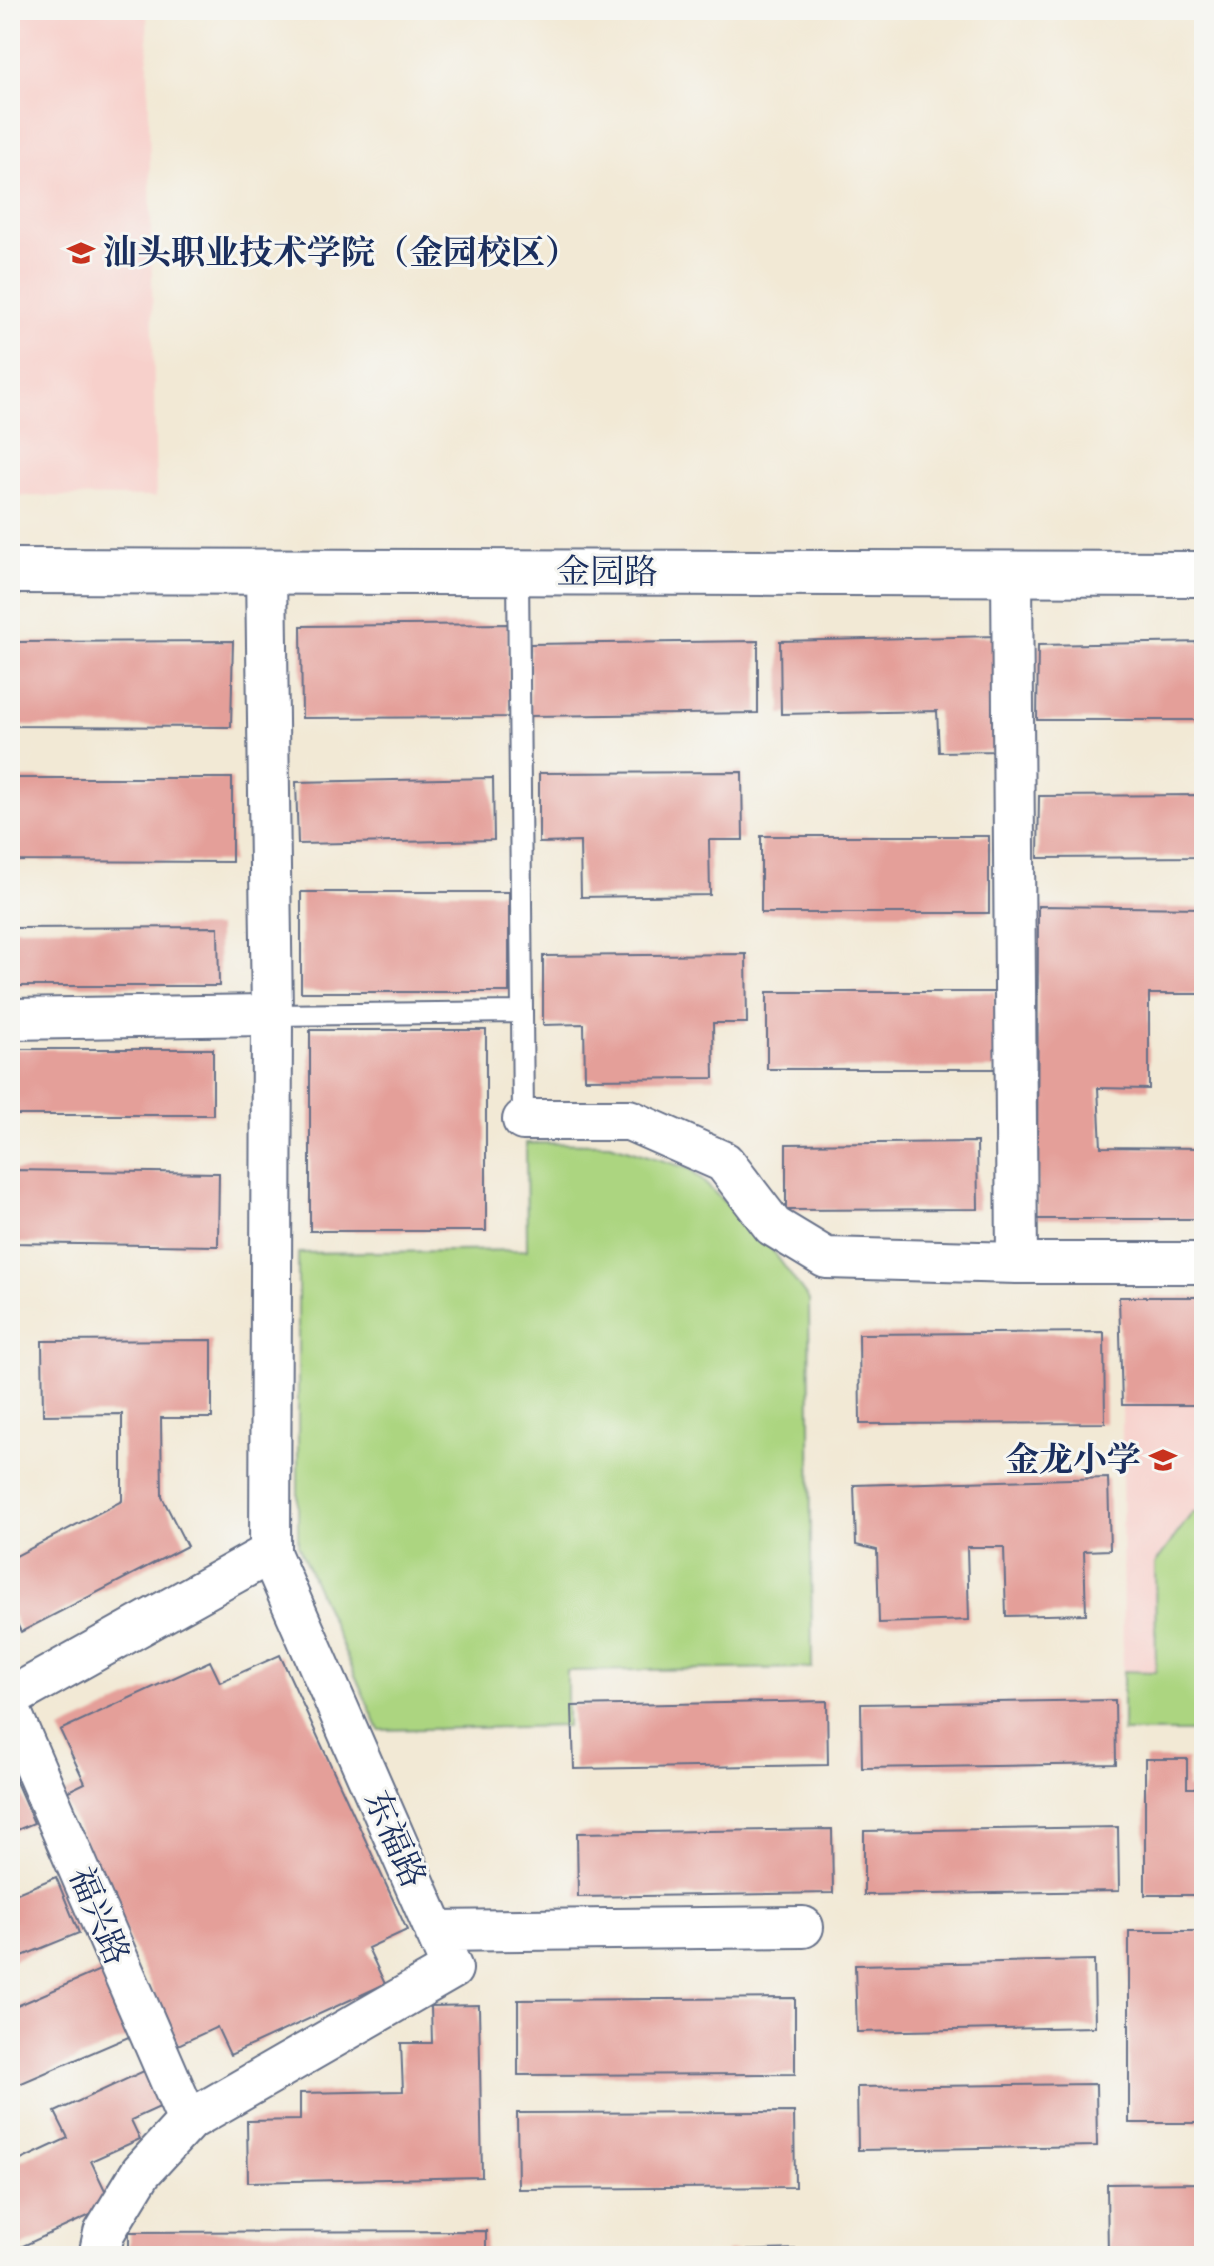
<svg xmlns="http://www.w3.org/2000/svg" width="1214" height="2266" font-family="Cardo,'Noto Serif SC',serif">
  <rect width="100%" height="100%" fill="#f6f6f2"/>
  <filter id="ink" filterUnits="userSpaceOnUse"><feTurbulence type="fractalNoise" baseFrequency=".0125" numOctaves="2"/><feDisplacementMap in="SourceGraphic" scale="16" xChannelSelector="R" yChannelSelector="G"/><feConvolveMatrix kernelMatrix="1 2 1 2 8 2 1 2 1" color-interpolation-filters="sRGB"/></filter>
  <filter id="wash" filterUnits="userSpaceOnUse"><feTurbulence type="fractalNoise" baseFrequency=".006" numOctaves="4" result="noise"/><feDisplacementMap in="SourceGraphic" scale="32" xChannelSelector="R" yChannelSelector="G"/><feGaussianBlur stdDeviation="1.8" result="paint"/><feColorMatrix in="noise" values="0 0 0 0 0 0 0 0 0 0 0 0 0 0 0 0 0 1.4 0 .05"/><feComposite in="paint" operator="in"/></filter>
  <g filter="url(#wash)">
    <rect width="100%" height="100%" fill="#f2e9d5"/>
    <path fill="#f7d0cb" d="M10 10H147L156 497 10 496Z
      M1119 1297H1204V1732H1123L1122 1405Z"/>
    <path fill="#acd580" stroke="#64826f" stroke-width="2" d="M526 1143 610 1144 690 1169 767 1243 809 1300 812 1668 567 1671V1726L379 1730 298 1545V1253L527 1250Z
      M1193 1512H1204V1732H1123V1671L1156 1672 1155 1564Z"/>
    <g id="blocks">
      <path fill="#e49f99" d="M508 624 509 717 302 718 301 626Z
        M997 636 1000 751 939 752 937 711 781 714 780 641Z
        M233 641 231 727 10 726V642Z
        M758 641V713L530 716V644Z
        M1204 642V720H1037L1038 645Z
        M742 772 743 840H709L710 895 581 897 580 842 539 843V773Z
        M10 778H232V862L10 861Z
        M493 778 494 840 298 844 296 782Z
        M1204 795V857L1038 858 1039 796Z
        M761 836H989V913H761Z
        M301 892H509V992H301Z
        M1038 906 1204 908V994H1149V1089L1098 1088 1101 1147 1204 1148V1219H1037Z
        M218 927 219 986H10V928Z
        M746 954 747 1023H713L714 1078 585 1079 584 1024 543 1025V956Z
        M767 992H995V1069H767Z
        M310 1030H486V1231H310Z
        M10 1049H213V1115H10Z
        M977 1142 978 1209 786 1210V1144Z
        M10 1170 219 1173 218 1246 10 1243Z
        M1119 1297H1204V1405H1122Z
        M1104 1332 1105 1423 860 1424 859 1334Z
        M212 1340V1418H161L162 1497 187 1546 21 1632 10 1610V1559L122 1501V1414L43 1415 42 1341Z
        M1108 1478 1110 1550 1084 1551 1086 1614 1006 1616 1004 1547H967L969 1620 879 1623 877 1550 856 1545 854 1485Z
        M280 1655 407 1930 368 1948 385 1984 230 2055 217 2027 178 2045 62 1794 85 1783 60 1730 210 1661 220 1682Z
        M1115 1700 1116 1764 862 1768 861 1704Z
        M827 1701 828 1765 574 1769 572 1706Z
        M1145 1759H1187V1788H1204V1895H1145Z
        M10 1768 34 1823 10 1833Z
        M1118 1827 1119 1891 864 1895V1831Z
        M832 1829 833 1893 578 1897 577 1833Z
        M56 1877 79 1933 10 1961V1896Z
        M1129 1931H1204V2123H1129Z
        M1094 1960 1095 2027 857 2032 855 1965Z
        M109 1966 138 2033 10 2088V2009Z
        M795 1998V2074L518 2075V2000Z
        M479 2005 482 2177 248 2182 247 2121 300 2120V2093L403 2091 401 2043H432L431 2006Z
        M146 2070 162 2106 131 2120 140 2139 91 2161 112 2205 10 2252V2165L68 2138 55 2112Z
        M1096 2084 1097 2146 858 2150 857 2087Z
        M794 2112 795 2187 518 2189 517 2113Z
        M1204 2183V2256H1108L1107 2184Z
        M486 2231V2256H129V2232Z
        M801 2249V2256H726V2251Z"/>
    </g>
  </g>
  <g filter="url(#ink)">
    <use href="#blocks" fill-opacity="0" stroke="#667088" stroke-width="2"/>
    <g fill="none" stroke-linecap="round" stroke-linejoin="round">
      <g stroke="#667088" stroke-width="24">
        <path id="lane" d="M518 572 523 1120
          M272 1015 522 1012"/>
      </g>
      <g stroke="#667088" stroke-width="44">
        <path id="street" d="M1012 573 1017 1263
          M10 1019 272 1015
          M523 1120H629L724 1162 773 1226 826 1258 1017 1263H1204
          M10 1698 270 1553
          M10 1710 188 2121
          M435 1931 803 1927
          M99 2256 104 2233 141 2172 188 2121 452 1969 270 1553 272 1015 266 571"/>
      </g>
      <g stroke="#667088" stroke-width="48">
        <path id="secondary" d="M10 571 1204 574"/>
      </g>
      <use href="#lane" stroke="#fff" stroke-width="20"/>
      <use href="#street" stroke="#fff" stroke-width="40"/>
      <use href="#secondary" stroke="#fff" stroke-width="44"/>
    </g>
  </g>
  <defs>
    <g id="university-bare" transform="scale(2.16)"><path d="M0-5L7-2L0 1L-7-2ZM-4 1L0 2.5L4 1V4Q0 6-4 4Z" fill="#c8321e" stroke="#f6f6f2" stroke-width="2.5" paint-order="stroke"/></g>
    <g id="school-bare" transform="scale(2.16)"><path d="M0-5L7-2L0 1L-7-2ZM-4 1L0 2.5L4 1V4Q0 6-4 4Z" fill="#c8321e" stroke="#f6f6f2" stroke-width="2.5" paint-order="stroke"/></g>
  </defs>
  <g fill-rule="evenodd">
    <use href="#university-bare" x="81" y="253"/>
    <use href="#school-bare" x="1163" y="1460"/>
  </g>
  <g text-anchor="middle" dominant-baseline="central" stroke-width="6" stroke-linejoin="round" paint-order="stroke">
    <g font-size="34" font-weight="bold" fill="#1b2f5e" stroke="#f6f6f2" text-anchor="start">
      <text x="103" y="253">汕头职业技术学院（金园校区）</text>
      <text x="1141" y="1460" text-anchor="end">金龙小学</text>
    </g>
    <g font-size="34" fill="#1b2f5e" stroke="#f6f6f2">
      <text x="607" y="572">金园路</text>
      <text transform="translate(395 1839) rotate(66)">东福路</text>
      <text transform="translate(99 1916) rotate(67)">福兴路</text>
    </g>
  </g>
  <rect width="1214" height="2266" fill="none" stroke="#f6f6f2" stroke-width="40"/>
</svg>
